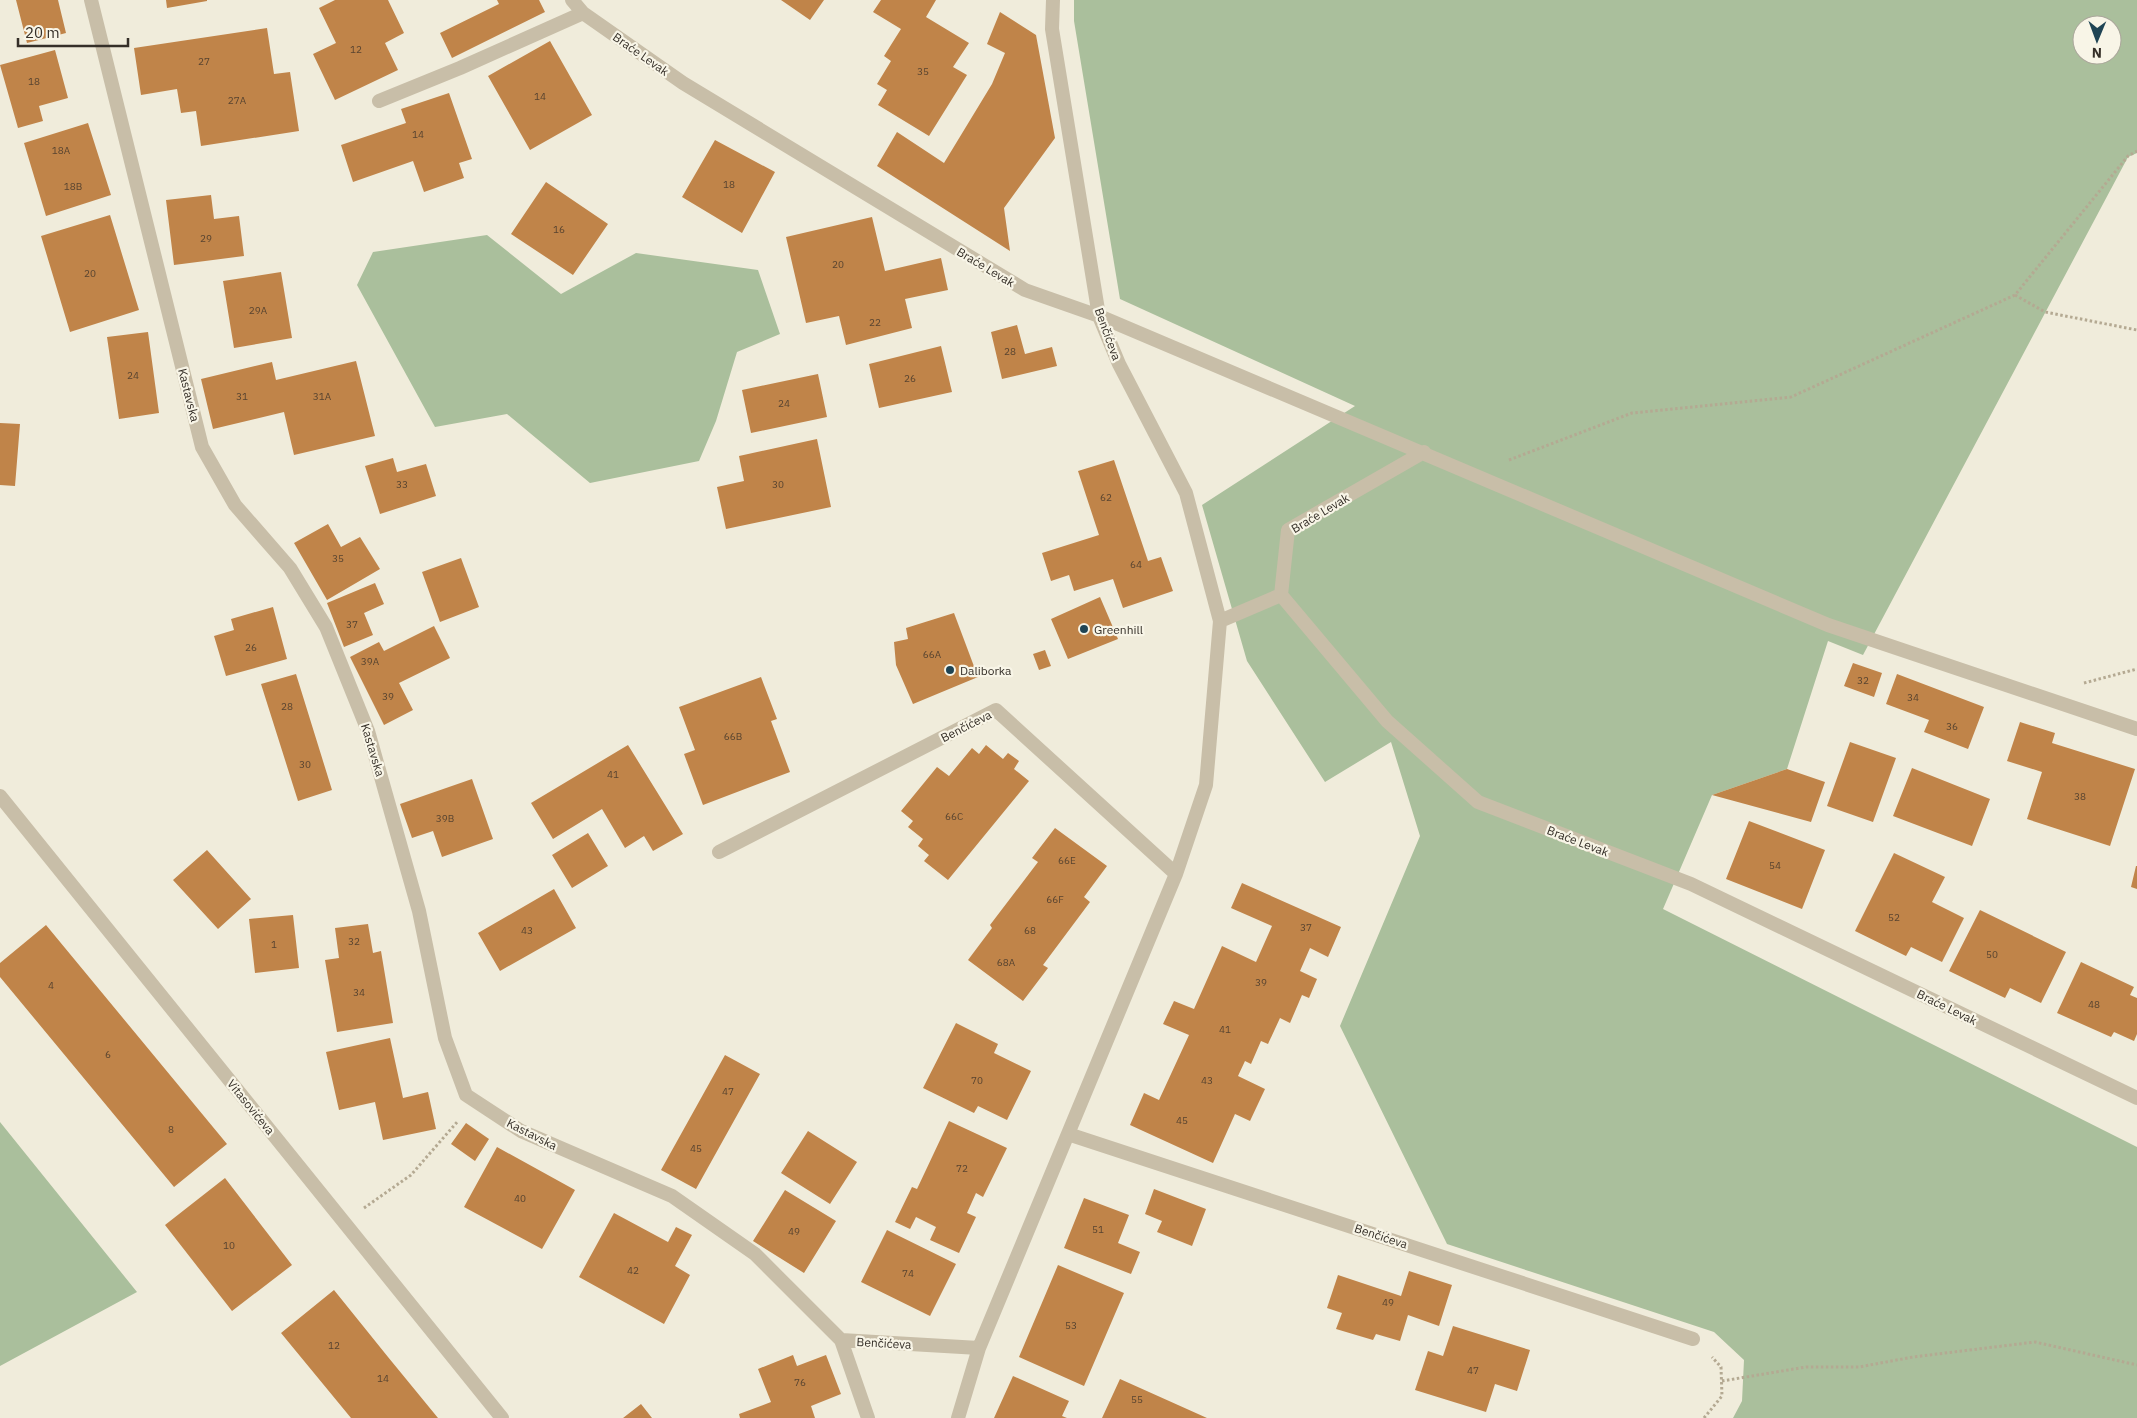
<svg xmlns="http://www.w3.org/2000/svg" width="2137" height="1418" font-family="'IBM Plex Sans',sans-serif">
  <rect width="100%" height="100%" fill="#f0ecdb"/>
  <path fill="#aabf9c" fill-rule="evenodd" d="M1074 0H2137V153L2128 157 1863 655 1828 641 1787 769 1712 795 1663 909 2137 1147V1418H1733L1742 1401 1744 1360 1714 1332 1447 1244 1340 1026 1420 836 1391 742 1325 782 1247 661 1202 505 1355 406 1120 299 1074 21ZM2082 25H2112V55H2082Z
    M487 235 561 294 636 253 758 270 780 334 737 352 716 421 699 461 590 483 507 414 435 427 357 285 373 252Z
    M0 1122 137 1292 0 1366Z"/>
  <path fill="#c08449" d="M16 0H58L66 33 27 43Z
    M166 0H207V1L167 8Z
    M335 0H388L404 33 385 43 398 70 335 100 313 54 336 43 319 8Z
    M497 0H539L545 12 452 58 440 33 499 4Z
    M781 0H824L810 20Z
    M881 0H936L926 17 969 43 953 67 967 75 929 136 878 105 887 90 877 84 891 61 884 56 901 29 873 12Z
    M1000 12 1036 35 1055 138 1004 208 1010 251 877 166 897 132 944 163 992 84 1005 53 987 44Z
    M267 28 274 74 290 72 299 131 201 146 196 111 181 113 177 89 141 95 134 48Z
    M550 41 592 115 530 150 488 76Z
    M55 50 68 98 39 106 43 121 18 128 0 65Z
    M449 93 472 159 459 163 464 178 424 192 413 161 353 182 341 145 406 123 401 109Z
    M88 123 111 195 46 216 24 143Z
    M715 140 775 172 742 233 682 197Z
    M546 182 608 224 573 275 511 234Z
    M211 195 214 219 239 216 244 256 174 265 166 200Z
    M110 215 139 310 70 332 41 236Z
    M872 217 885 271 941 258 948 290 905 299 912 328 846 345 839 316 806 323 786 237Z
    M281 272 292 338 234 348 223 281Z
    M1017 325 1025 354 1052 347 1057 366 1002 379 991 332Z
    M148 332 159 413 119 419 107 337Z
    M941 346 952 392 879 408 869 364Z
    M356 361 375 436 294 455 284 412 213 429 201 379 272 362 276 380Z
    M818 374 827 417 751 433 742 390Z
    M0 423 20 424 15 486 0 485Z
    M817 439 831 507 726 529 717 487 744 481 739 456Z
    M393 458 397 472 426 464 436 496 380 514 365 466Z
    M1114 460 1148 561 1161 557 1173 591 1123 608 1113 579 1074 591 1069 575 1051 581 1042 553 1099 535 1078 471Z
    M328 524 341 547 360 537 380 569 327 600 294 543Z
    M461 558 479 607 440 622 422 572Z
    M375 583 384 604 364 613 373 635 344 647 327 603Z
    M1100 597 1118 639 1068 659 1051 619Z
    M273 607 287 659 226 676 214 636 234 630 231 619Z
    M954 613 978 677 913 704 896 665 894 642 908 639 906 628Z
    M434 626 450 658 399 683 413 710 384 725 350 657 379 642 384 651Z
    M1045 650 1051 666 1039 670 1033 654Z
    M1853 663 1882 673 1874 697 1844 686Z
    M296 674 332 790 298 801 261 684Z
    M1897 674 1984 707 1968 749 1924 732 1929 720 1886 704Z
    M761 677 777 719 771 721 790 772 703 805 684 754 695 750 679 707Z
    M2020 722 2055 733 2052 743 2135 769 2110 846 2027 819 2042 772 2007 761Z
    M1850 742 1896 758 1873 822 1827 806Z
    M628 745 683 834 653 851 644 836 625 848 602 809 553 839 531 803Z
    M986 745 1003 759 1008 753 1019 761 1014 769 1029 781 948 880 924 861 929 855 918 846 923 839 908 827 913 821 901 811 937 767 949 776 972 748 979 754Z
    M1912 768 1990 799 1972 846 1893 816Z
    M1787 769 1825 782 1811 822 1712 795Z
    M472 779 493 839 442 857 433 831 412 838 400 804Z
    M1749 821 1825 850 1802 909 1726 879Z
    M1055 828 1107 866 1084 897 1090 902 1043 965 1048 968 1023 1001 968 960 992 928 990 925 1038 862 1032 858Z
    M588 833 608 866 572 888 552 855Z
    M207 850 251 899 218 929 173 880Z
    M1894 853 1945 877 1932 902 1964 918 1942 962 1911 947 1906 956 1855 931Z
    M2136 866H2137V889L2131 887Z
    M1242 883 1341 927 1328 957 1310 948 1300 971 1317 979 1309 998 1302 995 1290 1023 1280 1018 1268 1044 1261 1041 1251 1064 1245 1061 1238 1076 1265 1089 1250 1121 1235 1114 1213 1163 1130 1125 1144 1093 1159 1100 1189 1035 1163 1024 1174 1001 1194 1009 1222 946 1256 962 1272 926 1231 908Z
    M554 889 576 928 500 971 478 933Z
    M1980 910 2066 952 2041 1003 2010 988 2005 998 1949 971Z
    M293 915 299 968 255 973 249 919Z
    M368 924 373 953 381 951 393 1023 337 1032 325 960 339 958 335 928Z
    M46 925 227 1144 174 1187 0 977V963Z
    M2081 962 2134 987 2130 995 2137 998V1034L2134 1041 2114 1032 2111 1037 2057 1013Z
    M956 1023 998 1044 994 1053 1031 1071 1007 1120 978 1106 974 1113 923 1088Z
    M390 1038 403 1098 428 1092 436 1129 383 1140 375 1102 339 1110 326 1052Z
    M725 1055 760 1074 696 1189 661 1170Z
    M949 1121 1007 1148 983 1197 976 1193 967 1213 976 1217 959 1253 930 1240 936 1227 916 1217 910 1229 895 1222 912 1187 917 1189Z
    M466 1123 489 1139 475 1161 451 1144Z
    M808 1131 857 1162 830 1204 781 1173Z
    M497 1147 575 1190 542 1249 464 1207Z
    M225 1178 292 1265 232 1311 165 1225Z
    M1154 1189 1206 1209 1192 1246 1157 1232 1162 1221 1145 1214Z
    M785 1190 836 1221 804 1273 753 1241Z
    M1084 1198 1129 1215 1118 1243 1140 1252 1131 1274 1064 1248Z
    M614 1213 668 1242 676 1227 692 1235 675 1266 690 1275 664 1324 579 1277Z
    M887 1230 956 1264 930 1316 861 1282Z
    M1058 1265 1124 1293 1084 1386 1019 1357Z
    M1409 1271 1452 1285 1439 1326 1408 1315 1400 1341 1376 1334 1373 1340 1336 1329 1342 1313 1327 1308 1338 1275 1401 1296Z
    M334 1290 388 1357 438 1418H351L281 1333Z
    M1453 1326 1530 1350 1517 1391 1495 1384 1486 1412 1415 1390 1428 1351 1443 1356Z
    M793 1355 797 1366 826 1355 841 1394 811 1406 815 1418H740L739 1414 771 1402 758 1369Z
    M1013 1376 1069 1401 1062 1416 1067 1418H994Z
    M1120 1379 1207 1418H1102Z
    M641 1404 652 1418H623Z"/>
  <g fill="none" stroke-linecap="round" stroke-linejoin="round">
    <path stroke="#b4a992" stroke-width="3" stroke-dasharray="2.5 2.5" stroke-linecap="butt" d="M2015 295 2045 312 2137 330
      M1509 460 1632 413 1791 397 2015 295 2128 156 2137 151
      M2084 683 2137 669
      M364 1208 411 1175 458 1121
      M1722 1381 1806 1367H1859L1913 1357 2035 1342 2137 1365
      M1704 1418 1722 1396 1721 1367 1712 1357"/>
    <path stroke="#c8bea8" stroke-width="14" d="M91 0 202 447 235 505 290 568 326 627 368 731 419 911 445 1038 466 1095 521 1131 672 1196 755 1254 841 1340
      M572 0 583 13 683 83 1025 290 1099 316 1828 625 2137 729
      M379 101 460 68 583 13
      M1424 452 1288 530 1281 595 1387 721 1478 802 1691 884 2137 1098
      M1220 621 1281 595
      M0 796 502 1418
      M719 852 996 710 1176 874
      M1068 1134 1693 1339
      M868 1418 841 1340 979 1348
      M958 1418 979 1348 1176 874 1206 785 1220 621 1186 493 1119 364 1099 316 1052 29 1053 0"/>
  </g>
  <g fill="#1f4454" stroke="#f8f5e7" stroke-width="2">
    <circle cx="1084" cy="629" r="5"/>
    <circle cx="950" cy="670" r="5"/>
  </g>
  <g text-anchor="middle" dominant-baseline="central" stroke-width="4.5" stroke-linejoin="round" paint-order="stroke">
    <g font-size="10" fill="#584430">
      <text x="356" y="49">12</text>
      <text x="204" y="61">27</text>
      <text x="923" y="71">35</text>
      <text x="34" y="81">18</text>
      <text x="540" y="96">14</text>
      <text x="237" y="100">27A</text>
      <text x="418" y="134">14</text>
      <text x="61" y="150">18A</text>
      <text x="729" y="184">18</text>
      <text x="73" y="186">18B</text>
      <text x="559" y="229">16</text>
      <text x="206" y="238">29</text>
      <text x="838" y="264">20</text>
      <text x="90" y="273">20</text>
      <text x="258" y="310">29A</text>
      <text x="875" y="322">22</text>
      <text x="1010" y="351">28</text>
      <text x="133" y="375">24</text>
      <text x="910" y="378">26</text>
      <text x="242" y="396">31</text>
      <text x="322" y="396">31A</text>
      <text x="784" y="403">24</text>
      <text x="402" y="484">33</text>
      <text x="778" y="484">30</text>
      <text x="1106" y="497">62</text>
      <text x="338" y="558">35</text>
      <text x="1136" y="564">64</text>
      <text x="352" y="624">37</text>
      <text x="251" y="647">26</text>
      <text x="932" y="654">66A</text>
      <text x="370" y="661">39A</text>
      <text x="1863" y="680">32</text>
      <text x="388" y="696">39</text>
      <text x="1913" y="697">34</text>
      <text x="287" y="706">28</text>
      <text x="1952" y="726">36</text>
      <text x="733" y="736">66B</text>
      <text x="305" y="764">30</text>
      <text x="613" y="774">41</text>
      <text x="2080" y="796">38</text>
      <text x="954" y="816">66C</text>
      <text x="445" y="818">39B</text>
      <text x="1067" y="860">66E</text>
      <text x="1775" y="865">54</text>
      <text x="1055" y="899">66F</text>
      <text x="1894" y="917">52</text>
      <text x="1306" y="927">37</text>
      <text x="527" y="930">43</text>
      <text x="1030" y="930">68</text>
      <text x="354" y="941">32</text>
      <text x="274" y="944">1</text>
      <text x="1992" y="954">50</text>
      <text x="1006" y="962">68A</text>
      <text x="1261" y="982">39</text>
      <text x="51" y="985">4</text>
      <text x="359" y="992">34</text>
      <text x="2094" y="1004">48</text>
      <text x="1225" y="1029">41</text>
      <text x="108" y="1054">6</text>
      <text x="977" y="1080">70</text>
      <text x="1207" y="1080">43</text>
      <text x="728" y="1091">47</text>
      <text x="1182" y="1120">45</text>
      <text x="171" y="1129">8</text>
      <text x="696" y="1148">45</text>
      <text x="962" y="1168">72</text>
      <text x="520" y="1198">40</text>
      <text x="1098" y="1229">51</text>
      <text x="794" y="1231">49</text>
      <text x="229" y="1245">10</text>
      <text x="633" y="1270">42</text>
      <text x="908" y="1273">74</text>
      <text x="1388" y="1302">49</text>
      <text x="1071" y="1325">53</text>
      <text x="334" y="1345">12</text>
      <text x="1473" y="1370">47</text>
      <text x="383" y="1378">14</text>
      <text x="800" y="1382">76</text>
      <text x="1137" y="1399">55</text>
    </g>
    <g font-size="12" fill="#352f28" stroke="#f8f5e7">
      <text transform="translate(641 54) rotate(35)">Braće Levak</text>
      <text transform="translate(986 267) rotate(31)">Braće Levak</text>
      <text transform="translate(1108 334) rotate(70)">Benčićeva</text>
      <text transform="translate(189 395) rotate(76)">Kastavska</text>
      <text transform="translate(1320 513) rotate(-31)">Braće Levak</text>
      <text transform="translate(966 726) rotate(-27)">Benčićeva</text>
      <text transform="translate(373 750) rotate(73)">Kastavska</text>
      <text transform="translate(1578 841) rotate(21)">Braće Levak</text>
      <text transform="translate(1947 1007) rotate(26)">Braće Levak</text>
      <text transform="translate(251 1107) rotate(51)">Vitasovićeva</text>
      <text transform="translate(532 1134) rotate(27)">Kastavska</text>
      <text transform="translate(1381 1236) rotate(18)">Benčićeva</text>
      <text transform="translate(884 1343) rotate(3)">Benčićeva</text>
    </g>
    <g font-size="12" fill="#352f28" stroke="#f8f5e7" text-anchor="start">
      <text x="1094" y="629">Greenhill</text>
      <text x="960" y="670">Daliborka</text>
    </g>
  </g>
  <g transform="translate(2097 40) rotate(181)"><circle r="24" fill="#f8f5e7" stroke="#aaa69b"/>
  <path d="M0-4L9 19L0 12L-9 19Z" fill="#1f4454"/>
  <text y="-8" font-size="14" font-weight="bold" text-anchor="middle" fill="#352f28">N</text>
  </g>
  <path d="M18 38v8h110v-8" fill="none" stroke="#352f28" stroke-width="2.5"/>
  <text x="25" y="38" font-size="15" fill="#352f28" stroke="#f8f5e7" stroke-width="4" paint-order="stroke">20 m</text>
</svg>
